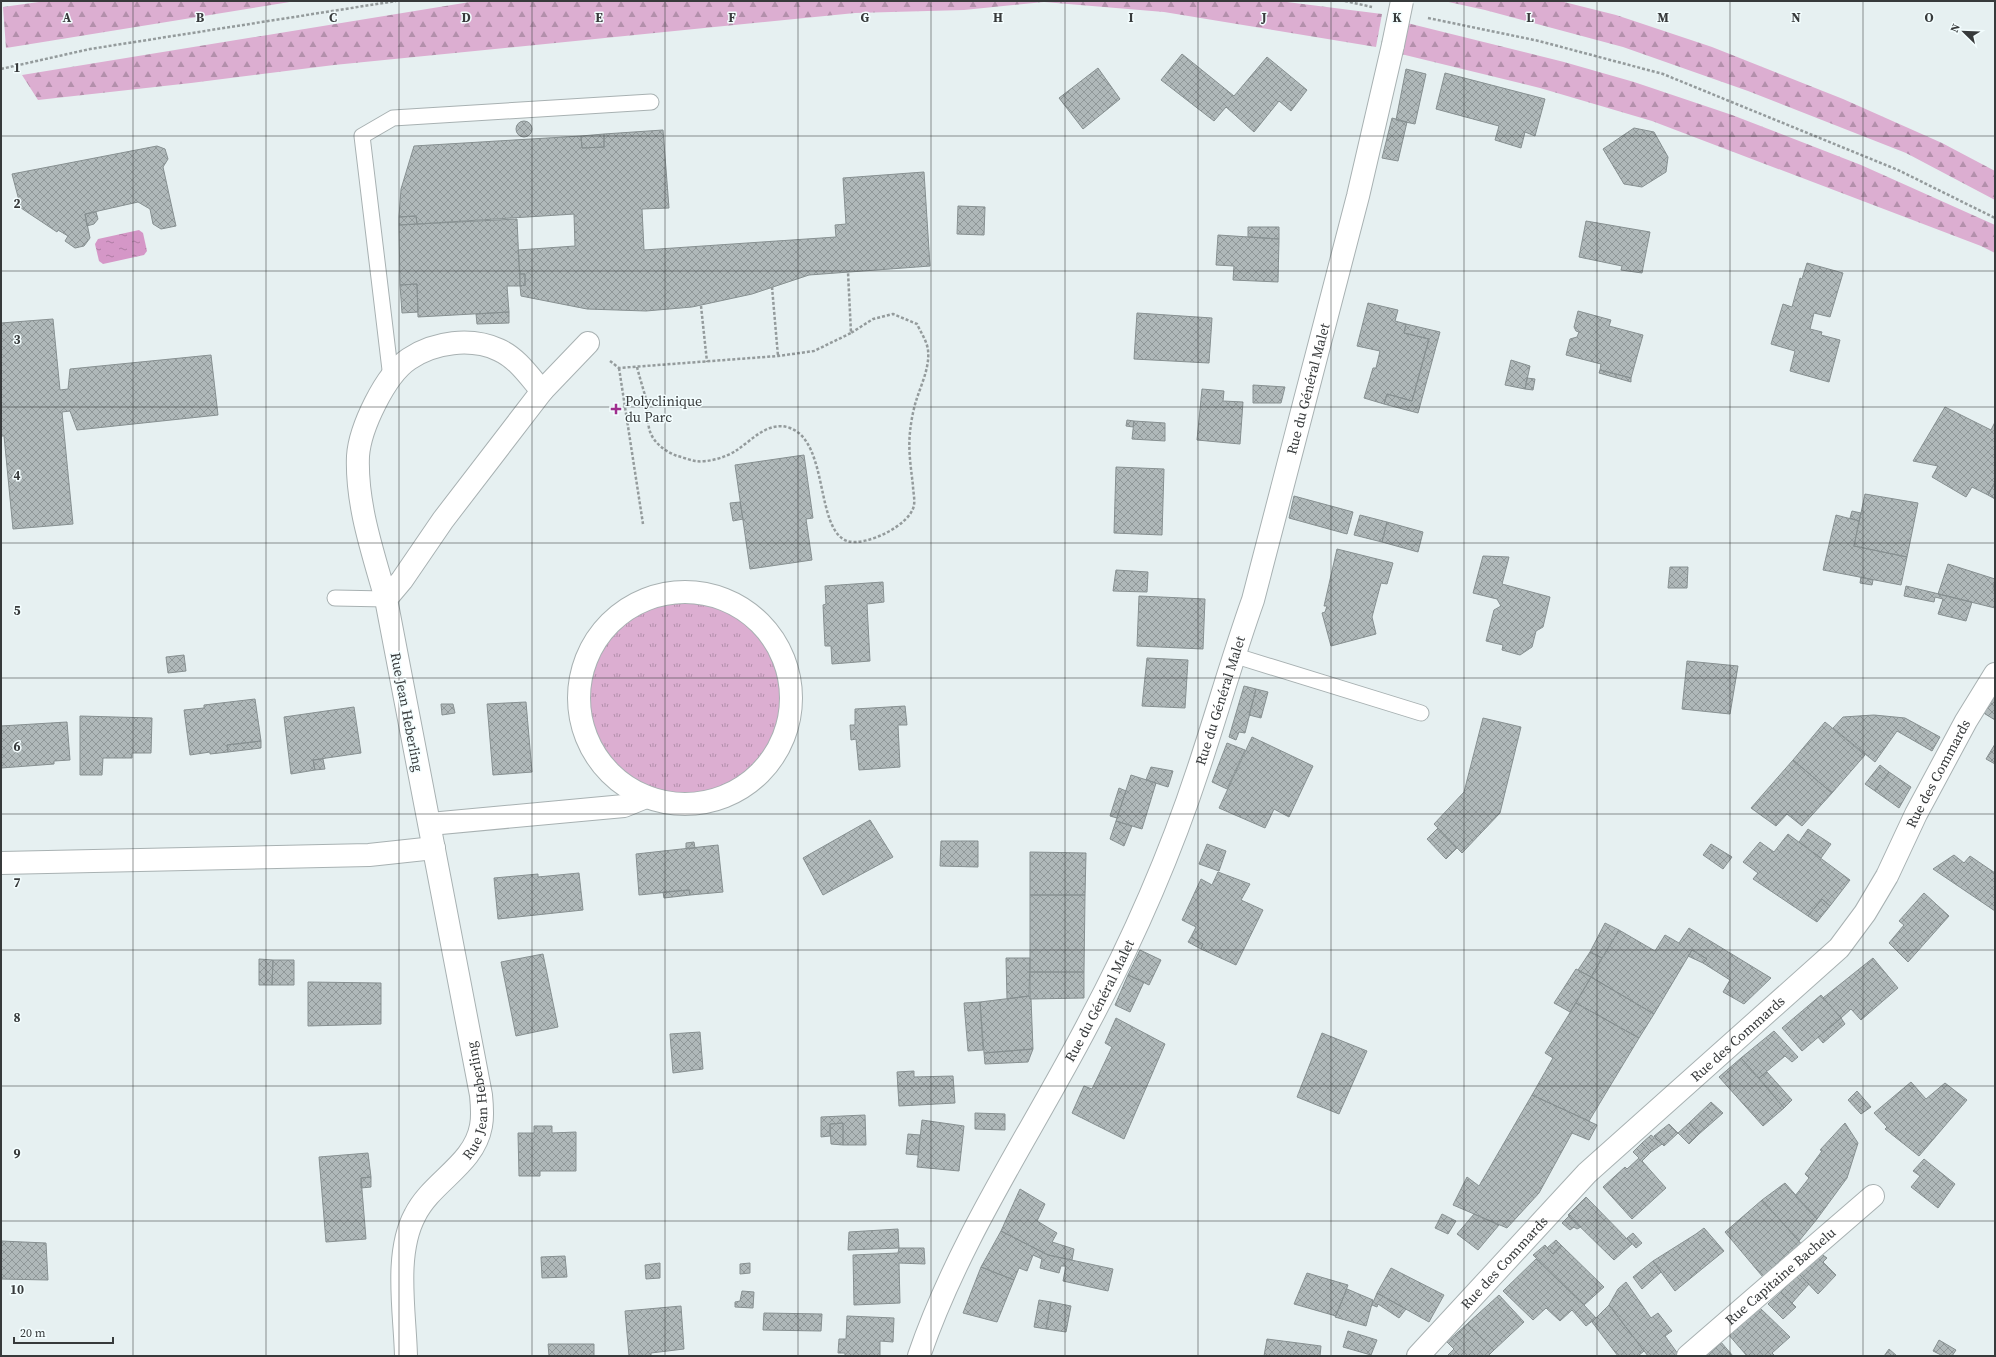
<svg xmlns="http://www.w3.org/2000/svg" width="1996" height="1357" font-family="'Source Serif 4',serif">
  <defs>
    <pattern id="grass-tufts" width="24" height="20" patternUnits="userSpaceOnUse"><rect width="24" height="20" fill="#dcaed1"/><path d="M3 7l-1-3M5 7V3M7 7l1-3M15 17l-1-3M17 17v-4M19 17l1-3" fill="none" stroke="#b38fab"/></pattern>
    <pattern id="forest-firs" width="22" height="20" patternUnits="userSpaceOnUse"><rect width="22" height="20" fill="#dcaed1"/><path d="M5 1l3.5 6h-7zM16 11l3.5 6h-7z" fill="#b38fab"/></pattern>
    <pattern id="water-ripples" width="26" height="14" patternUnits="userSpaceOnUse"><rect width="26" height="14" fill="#d597c7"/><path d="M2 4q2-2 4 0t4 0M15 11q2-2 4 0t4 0" fill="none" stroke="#ae7ca3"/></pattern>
    <pattern id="building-cross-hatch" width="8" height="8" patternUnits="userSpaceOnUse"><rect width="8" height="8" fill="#afb8b9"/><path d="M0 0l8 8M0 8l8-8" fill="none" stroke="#8f9798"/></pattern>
  </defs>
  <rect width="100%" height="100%" fill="#e6f0f1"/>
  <path fill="url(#grass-tufts)" d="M579 698a106 106 0 1 1 212 0a106 106 0 1 1-212 0Z"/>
  <path fill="url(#forest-firs)" d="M46 1H296L6 48 3 7Z
    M476 1H1279L1382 14 1376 47 1164 12 1044 2 964 10 855 13 334 65 191 83 38 100 22 75Z
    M1444 1H1560L1616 15 1712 47 1843 99 1942 143 1995 171V200L1906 153 1748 91 1623 47 1485 10Z
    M1407 23 1564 62 1634 82 1732 115 1861 165 1995 225V253L1981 246 1652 121 1540 88 1401 54Z"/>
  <path fill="url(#water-ripples)" d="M139 230 143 233 147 251 144 255 103 264 99 261 95 244 98 239Z"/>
  <path fill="url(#building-cross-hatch)" stroke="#879091" d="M1182 54 1234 96 1267 57 1307 90 1291 111 1279 101 1254 132 1226 107 1214 121 1161 80Z
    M1098 68 1120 99 1083 129 1059 98Z
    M1406 69 1426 74 1415 124 1396 120Z
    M1445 73 1545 99 1535 136 1525 132 1521 148 1495 140 1499 126 1436 109Z
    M1392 118 1407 122 1398 161 1382 158Z
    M516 129a8 8 0 1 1 16 0a8 8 0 1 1-16 0Z
    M1634 128 1654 132 1668 157 1666 172 1642 187 1624 184 1603 149Z
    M663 130 669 208 642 209 644 250 836 237 835 225 846 224 843 178 924 172 930 266 809 275 752 294 692 307 646 311 587 309 521 296 520 286 525 285V274H520L518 250 575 246 574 214 417 224 416 216 399 217 401 189 414 146 581 136 582 148 604 147V134Z
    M604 134V147L582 148 581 136Z
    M157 146 165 149 168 159 163 167 176 226 161 229 153 224 150 209 138 202 85 214 90 238 84 246 75 248 65 241 68 236 58 230 57 232 21 208 12 174Z
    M958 206 985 207 984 235 957 234Z
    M96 212 98 219 94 224 87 226 85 214Z
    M416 216 417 224 399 225V217Z
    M517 219 520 286H507L509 312 418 317 417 284 400 285 399 225Z
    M1586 221 1650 232 1642 273 1621 270 1622 266 1579 257Z
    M1248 227H1279V239L1248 237Z
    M1218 235 1279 239 1278 282 1233 280 1234 266 1216 265Z
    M1807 263 1843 273 1830 317 1814 313 1810 329 1822 332 1821 335 1840 340 1829 382 1790 371 1795 351 1771 344 1783 304 1792 307 1800 278 1802 279Z
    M520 274H525V285L520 286Z
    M417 284 418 312 402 313 400 285Z
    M1368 303 1398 310 1395 321 1406 324 1404 333 1429 339 1412 401 1387 394 1384 404 1364 398 1373 368H1376L1380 351 1357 346Z
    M1578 311 1611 320 1609 326 1643 335 1631 378 1600 370 1601 364 1566 355 1570 339 1577 337 1579 332 1576 331 1574 327Z
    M509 312V323L477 324 476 314Z
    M1137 313 1212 318 1209 363 1134 359Z
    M53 319 60 390 68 389 70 369 211 355 218 415 77 430 70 411 62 412 73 524 13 529 4 436H1V323Z
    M1406 324 1440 332 1418 413 1384 404 1387 394 1412 401 1429 339 1404 333Z
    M1511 360 1530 366 1525 389 1505 385Z
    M1600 370 1631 378V382L1599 373Z
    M1527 378 1535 379 1533 390 1525 389Z
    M1253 385 1285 387 1281 403H1253Z
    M1202 389 1224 391 1223 401 1243 402 1240 444 1197 440Z
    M1945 407 1991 430 1995 422V482L1988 495 1972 487 1966 497 1932 477 1938 466 1913 461Z
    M1127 420 1134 421 1133 427 1126 426Z
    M1134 421 1165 423V441L1132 439Z
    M804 455 813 518 806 519 812 560 750 569 735 465Z
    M1116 467 1164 469 1162 535 1114 533Z
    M1995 482V499L1988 495Z
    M1865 494 1918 503 1907 557 1854 546Z
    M1294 496 1353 512 1347 534 1289 518Z
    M740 502 743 519 733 521 730 503Z
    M1852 511 1861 513 1859 521 1850 518Z
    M1360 515 1387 522 1382 542 1354 535Z
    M1836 515 1859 521 1854 546 1907 557 1901 585 1823 570Z
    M1387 522 1423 532 1418 552 1382 542Z
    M1337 549 1393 563 1387 584 1381 583 1372 617 1376 634 1331 646 1322 613 1325 612 1327 606H1324Z
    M1483 556 1509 557 1502 584 1550 597 1543 627 1536 631 1532 647 1520 655 1502 650 1503 645 1486 641 1494 610 1501 606 1497 599 1473 593Z
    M1948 564 1995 579 1993 589 1995 590V608L1938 594Z
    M1670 567H1688L1687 588H1668Z
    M1116 570 1148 572 1147 592 1113 591Z
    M1861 577 1873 580 1872 585 1860 583Z
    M883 582 884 602 867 604 870 661 832 664 831 646H825L823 605 826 604 825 586Z
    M1906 586 1972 602 1966 621 1938 614 1943 599 1935 597 1934 602 1904 596Z
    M1139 596 1205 599 1203 649 1137 646Z
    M184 655 186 671 168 673 166 657Z
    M1147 658 1188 660 1185 708 1142 706Z
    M1687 661 1738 666 1730 714 1682 709Z
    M1244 686 1256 689 1245 733 1239 732 1236 740 1229 737Z
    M1256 689 1268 692 1261 718 1249 715Z
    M1995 692V720L1982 712Z
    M255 699 261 741 227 745 228 752 210 754V752L190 755 184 710 204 708V705Z
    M526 702 532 772 493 775 487 704Z
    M441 704H453L455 713 442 715Z
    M905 706 907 725H898L900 767 859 770 856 739 851 740 850 725H855V709Z
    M354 707 361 753 313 760 315 770 291 774 284 717Z
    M1874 715 1905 718 1940 737 1932 751 1897 731 1875 762 1833 728 1843 717Z
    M80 716 152 718 151 753H132V758H103L102 775H80Z
    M1483 718 1521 727 1500 813 1462 853 1434 824 1464 792Z
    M67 722 70 760 54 761V764L1 768V726Z
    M1825 722 1865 755 1832 793 1793 760Z
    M1252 737 1313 766 1289 817 1274 809 1265 828 1219 808Z
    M261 741V748L228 752 227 745Z
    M1227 743 1245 750 1227 789 1212 782Z
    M1995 744V764L1986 759Z
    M323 759 325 769 315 770 313 760Z
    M1793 760 1832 793 1802 826 1787 814 1776 826 1751 808Z
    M1880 765 1889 772 1875 791 1865 784Z
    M1151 767 1173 771 1168 787 1146 780Z
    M1889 772 1911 787 1899 808 1875 791Z
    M1131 775 1156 783 1142 829 1116 821Z
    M1119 788 1126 791 1117 818 1110 816Z
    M870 820 893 857 823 895 803 858Z
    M1116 821 1132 826 1124 846 1110 839Z
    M1438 828 1457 848 1446 859 1427 839Z
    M1808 829 1831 844 1821 858 1799 842Z
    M1788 834 1850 880 1830 906 1822 899 1808 916 1753 879 1758 873 1743 862 1760 842 1774 852Z
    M941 841H978V867L940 866Z
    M694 842 695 848 686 849V843Z
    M1207 844 1226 851 1219 871 1199 864Z
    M1711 844 1732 857 1723 869 1703 855Z
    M718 845 723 892 690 895 689 890 639 895 636 854Z
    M1030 852 1086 853 1085 895H1030Z
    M1954 855 1964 863 1970 856 1995 873V911L1933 869Z
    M1218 872 1250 884 1241 900 1263 910 1236 965 1201 949 1203 944 1191 937 1196 927 1182 920 1201 879 1212 885Z
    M579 873 583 910 498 919 494 878 538 874V877Z
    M689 890 690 895 664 898 663 892Z
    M1924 893 1949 916 1908 962 1889 943 1904 925 1899 921Z
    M1030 895H1085L1084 972H1030Z
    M1822 899 1830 906 1817 922 1808 916Z
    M1605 923 1619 930 1602 958 1590 952Z
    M1689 928 1771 978 1744 1004 1723 992 1730 980 1703 963 1707 959 1692 950 1654 1014 1591 977 1619 930 1655 951 1665 935 1679 943Z
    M1191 937 1203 944 1201 949 1188 942Z
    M1140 950 1161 960 1149 985 1128 975Z
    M1692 950 1707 959 1703 963 1688 956Z
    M1590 952 1602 958 1591 977 1578 970Z
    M543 954 558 1027 516 1036 501 962Z
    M1006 958H1030L1029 996 1007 999Z
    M1873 958 1898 988 1861 1020 1851 1009 1841 1018 1823 998Z
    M259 959 273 960 272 985H259Z
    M273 960H294V985H272Z
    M1576 969 1591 977 1570 1012 1554 1003Z
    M1030 972H1084V998L1030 999Z
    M1128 975 1144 982 1130 1012 1115 1005Z
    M1591 977 1654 1014 1639 1038 1576 1003Z
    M308 982 381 983V1024L308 1026Z
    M1821 995 1841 1018 1802 1051 1782 1028Z
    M1029 996 1030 999H1031L1033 1049 984 1053 980 1002Z
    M980 1002 983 1050 968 1051 964 1003Z
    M1576 1003 1639 1038 1589 1121 1532 1095 1553 1058 1545 1053Z
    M1116 1018 1165 1044 1124 1139 1072 1113 1084 1086 1092 1089 1112 1047 1105 1043Z
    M1841 1018 1845 1024 1823 1043 1818 1037Z
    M1774 1031 1798 1057 1792 1062 1785 1056 1759 1078 1741 1058Z
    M700 1032 703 1069 673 1073 670 1034Z
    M1322 1033 1367 1051 1339 1114 1297 1097Z
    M1033 1049 1028 1062 985 1064 984 1053Z
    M1741 1058 1784 1108 1763 1126 1719 1077Z
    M914 1071V1077L953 1076 955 1103 899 1106 897 1072Z
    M1767 1072 1792 1100 1784 1108 1759 1078Z
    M1911 1082 1926 1099 1945 1083 1967 1100 1919 1156 1885 1129 1887 1127 1874 1113Z
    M1857 1091 1871 1107 1861 1114 1848 1100Z
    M1532 1095 1597 1125 1589 1140 1572 1133 1539 1193 1507 1228 1453 1205 1467 1177 1479 1186Z
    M1711 1102 1723 1113 1699 1134 1689 1123Z
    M975 1113 1005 1114V1130L975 1129Z
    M865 1115 866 1145H843V1123L830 1124V1136L821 1137V1117Z
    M922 1120 964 1126 959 1171 917 1167Z
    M843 1123V1145L831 1144 830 1124Z
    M1689 1123 1699 1134 1689 1144 1678 1133Z
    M1845 1123 1858 1143 1847 1178 1817 1219 1795 1196 1809 1178 1805 1174 1822 1151 1820 1150Z
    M1669 1124 1678 1133 1664 1146 1654 1136Z
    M534 1126H552V1133L576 1132V1171H540V1176H519L518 1133H534Z
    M908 1134 920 1135 918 1155 906 1154Z
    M1651 1135 1662 1144 1651 1152 1642 1143Z
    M1642 1143 1651 1152 1642 1161 1666 1188 1632 1219 1603 1187 1625 1167 1627 1169 1639 1158 1633 1152Z
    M368 1153 371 1177 361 1178 366 1239 326 1242 319 1157Z
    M1924 1159 1955 1184 1938 1208 1911 1187 1920 1176 1913 1171Z
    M371 1177V1187L361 1188V1178Z
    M1785 1183 1817 1219 1799 1241 1762 1200Z
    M1020 1189 1045 1204 1037 1221 1057 1233 1052 1242 1074 1249 1072 1260 1048 1255 1001 1231Z
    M1586 1197 1632 1244 1614 1260 1568 1215Z
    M1762 1200 1805 1248 1768 1283 1725 1232Z
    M1442 1214 1456 1221 1448 1234 1435 1228Z
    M1474 1214 1499 1225 1478 1250 1457 1234Z
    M1570 1215 1581 1227 1577 1229 1574 1227 1570 1230 1562 1223Z
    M1704 1228 1724 1251 1675 1291 1653 1261 1696 1234Z
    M898 1229 899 1248 848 1250 849 1232Z
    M1001 1231 1048 1255 1113 1269 1108 1291 1063 1281 1066 1266H1061L1059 1273 1040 1268 1042 1259 1033 1255 1027 1271 1019 1268 1014 1280 981 1267Z
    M1633 1233 1642 1243 1636 1248 1627 1238Z
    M1556 1240 1561 1245 1553 1254 1547 1248Z
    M1 1241 46 1243 48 1280 1 1279Z
    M1545 1245 1553 1254 1561 1245 1604 1287 1584 1305 1533 1255Z
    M899 1248H924L925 1264 899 1263 900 1303 854 1305 853 1255 898 1253Z
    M1820 1253 1827 1258 1823 1262 1836 1275 1818 1294 1799 1274Z
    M565 1256 567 1277 542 1278 541 1257Z
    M1536 1259 1584 1305 1596 1318 1586 1326 1572 1310 1560 1321 1546 1308 1533 1320 1503 1291Z
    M1653 1261 1661 1272 1642 1289 1633 1277Z
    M660 1263V1278L646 1279 645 1265Z
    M750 1263V1273L740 1274V1264Z
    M981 1267 1014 1280 997 1322 963 1313Z
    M1391 1268 1444 1295 1429 1322 1377 1293Z
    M1307 1273 1348 1285 1336 1316 1294 1304Z
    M1799 1274 1809 1284 1792 1303 1781 1292Z
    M1626 1282 1651 1318 1658 1313 1672 1331 1665 1336 1678 1354 1676 1356H1648L1609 1305 1618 1289Z
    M1347 1289 1373 1300 1366 1326 1335 1317Z
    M742 1291 754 1292 753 1308 735 1307V1302L740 1301Z
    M1781 1292 1796 1307 1783 1319 1768 1304Z
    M1377 1293 1406 1309 1399 1318 1378 1304 1377 1307 1372 1305Z
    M1499 1295 1524 1322 1494 1350 1467 1324Z
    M1039 1300 1051 1302 1046 1329 1034 1327Z
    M1051 1302 1071 1306 1066 1332 1046 1329Z
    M1609 1305 1644 1351 1638 1356H1618L1592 1322Z
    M681 1306 684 1349 651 1353V1356H629L625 1311Z
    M1760 1308 1790 1337 1772 1353 1775 1356H1747L1728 1334Z
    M764 1313 822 1314 821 1331 763 1330Z
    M847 1316 894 1318 893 1342 880 1341V1356H845V1353H838L839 1339H846Z
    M1467 1324 1494 1350 1488 1356H1447L1454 1349 1447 1342Z
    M1348 1331 1377 1340 1371 1355 1343 1347Z
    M1267 1339 1321 1346 1320 1356H1264Z
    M1939 1340 1956 1350 1952 1356H1943L1933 1351Z
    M1720 1341 1733 1356H1703Z
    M548 1344H594V1356H549Z
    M1889 1349 1897 1356H1884Z"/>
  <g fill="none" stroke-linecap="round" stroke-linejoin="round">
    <g stroke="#a8b1b2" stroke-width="17">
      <path id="lane" d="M391 378 362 136 393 118 651 102
        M335 598 386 599
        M1233 655 1421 713"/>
    </g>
    <g stroke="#a8b1b2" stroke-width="24">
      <g id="street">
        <circle cx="685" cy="698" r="106"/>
        <path d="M386 599 402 580 443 520 542 391 588 343"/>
        <path d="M430 824 624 806 646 797"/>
        <path d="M1 863 369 855 434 848"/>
        <path id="s1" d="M406 1356C405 1313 394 1254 415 1215 432 1181 474 1165 481 1126 483 1116 482 1105 481 1095L386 599C373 553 356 504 358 456 360 428 385 375 409 359 434 342 471 337 499 350 517 358 529 376 542 391"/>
        <path id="s2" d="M919 1356C959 1239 1030 1135 1087 1026 1131 944 1169 858 1198 770 1217 713 1233 656 1253 600L1358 196 1393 45"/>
        <path id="s3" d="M1688 1356 1873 1196"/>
      </g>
    </g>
    <g stroke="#a8b1b2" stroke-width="24">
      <g id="secondary">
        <path id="s4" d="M1418 1356 1587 1173 1839 948 1865 913 1887 876 1916 814 1966 721 1995 674"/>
      </g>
    </g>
    <path stroke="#949b9c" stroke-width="2.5" stroke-dasharray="3 2" stroke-linecap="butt" d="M1345 1 1372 7
      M1428 18 1539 41 1663 74 1898 170 1995 218
      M1 69 90 49 396 1
      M772 287 778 356
      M701 306 707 362
      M610 361 619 368 778 356 814 351 851 333 848 272
      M637 367C640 379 644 391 647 403 648 413 647 426 651 434 656 445 667 452 677 456 683 457 689 460 695 461 708 463 727 457 737 450 752 440 769 420 790 428 829 442 815 529 847 541 866 547 911 525 914 505 915 499 913 491 913 486 911 468 908 450 910 432 911 422 913 411 916 401 921 385 930 367 928 350 927 341 920 331 917 324L893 314 873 319 851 333
      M619 368 643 524"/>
    <use href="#lane" stroke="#fff" stroke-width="15"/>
    <use href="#street" stroke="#fff" stroke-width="22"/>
    <use href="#secondary" stroke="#fff" stroke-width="22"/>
    <g stroke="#a8b1b2" stroke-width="24" stroke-linecap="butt">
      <path id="street-bridge" d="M1393 45 1402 1"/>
    </g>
    <use href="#street-bridge" stroke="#fff" stroke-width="22"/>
  </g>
  <path fill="none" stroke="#373a3b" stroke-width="1" stroke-opacity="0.55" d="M133 1V1356M266 1V1356M399 1V1356M532 1V1356M665 1V1356M798 1V1356M931 1V1356M1065 1V1356M1198 1V1356M1331 1V1356M1464 1V1356M1597 1V1356M1730 1V1356M1863 1V1356M1 136H1995M1 271H1995M1 407H1995M1 543H1995M1 678H1995M1 814H1995M1 950H1995M1 1086H1995M1 1221H1995"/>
  <path fill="#9e2e8d" stroke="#f3fdfe" stroke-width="1.5" d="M614 403h4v4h4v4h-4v4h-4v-4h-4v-4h4z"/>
  <g text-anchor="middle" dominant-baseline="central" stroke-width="3" stroke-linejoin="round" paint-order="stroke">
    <g font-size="14" fill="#373a3b" stroke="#f3fdfe">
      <text stroke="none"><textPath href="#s2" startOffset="1047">Rue du Général Malet</textPath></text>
      <text stroke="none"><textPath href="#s2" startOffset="723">Rue du Général Malet</textPath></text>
      <text transform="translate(407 712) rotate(79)">Rue Jean Heberling</text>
      <text stroke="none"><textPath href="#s4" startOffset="788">Rue des Commards</textPath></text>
      <text stroke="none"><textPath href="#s2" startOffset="399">Rue du Général Malet</textPath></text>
      <text stroke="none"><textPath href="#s4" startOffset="451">Rue des Commards</textPath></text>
      <text stroke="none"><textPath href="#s1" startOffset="280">Rue Jean Heberling</textPath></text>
      <text stroke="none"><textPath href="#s4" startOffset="127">Rue des Commards</textPath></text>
      <text stroke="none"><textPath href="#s3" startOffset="122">Rue Capitaine Bachelu</textPath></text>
    </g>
    <g font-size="14" fill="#373a3b" stroke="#f3fdfe" text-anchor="start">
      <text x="625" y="401">Polyclinique<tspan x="625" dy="16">du Parc</tspan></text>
    </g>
  </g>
  <g font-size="13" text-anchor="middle" font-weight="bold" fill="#373a3b" stroke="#f3fdfe" stroke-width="3" stroke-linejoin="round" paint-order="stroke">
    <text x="67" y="22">A</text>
    <text x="200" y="22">B</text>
    <text x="333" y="22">C</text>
    <text x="466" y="22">D</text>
    <text x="599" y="22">E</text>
    <text x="732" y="22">F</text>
    <text x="865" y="22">G</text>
    <text x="998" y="22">H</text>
    <text x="1131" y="22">I</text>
    <text x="1264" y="22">J</text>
    <text x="1397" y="22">K</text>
    <text x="1530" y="22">L</text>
    <text x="1663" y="22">M</text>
    <text x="1796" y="22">N</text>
    <text x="1929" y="22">O</text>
    <text x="17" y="72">1</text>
    <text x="17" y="208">2</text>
    <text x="17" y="344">3</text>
    <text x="17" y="480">4</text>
    <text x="17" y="615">5</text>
    <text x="17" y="751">6</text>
    <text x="17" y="887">7</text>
    <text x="17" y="1022">8</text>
    <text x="17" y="1158">9</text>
    <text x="17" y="1294">10</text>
  </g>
  <rect width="1996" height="1357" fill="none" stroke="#373a3b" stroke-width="4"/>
  <g transform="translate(1964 32) rotate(293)" stroke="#f3fdfe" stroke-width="3" paint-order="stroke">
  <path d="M0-3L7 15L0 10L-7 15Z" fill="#373a3b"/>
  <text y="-6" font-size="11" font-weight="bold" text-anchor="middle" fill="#373a3b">N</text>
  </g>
  <path d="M14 1337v6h99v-6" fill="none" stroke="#373a3b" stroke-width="2"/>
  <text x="20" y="1337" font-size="12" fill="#373a3b" stroke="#f3fdfe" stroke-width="3" paint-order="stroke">20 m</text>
</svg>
